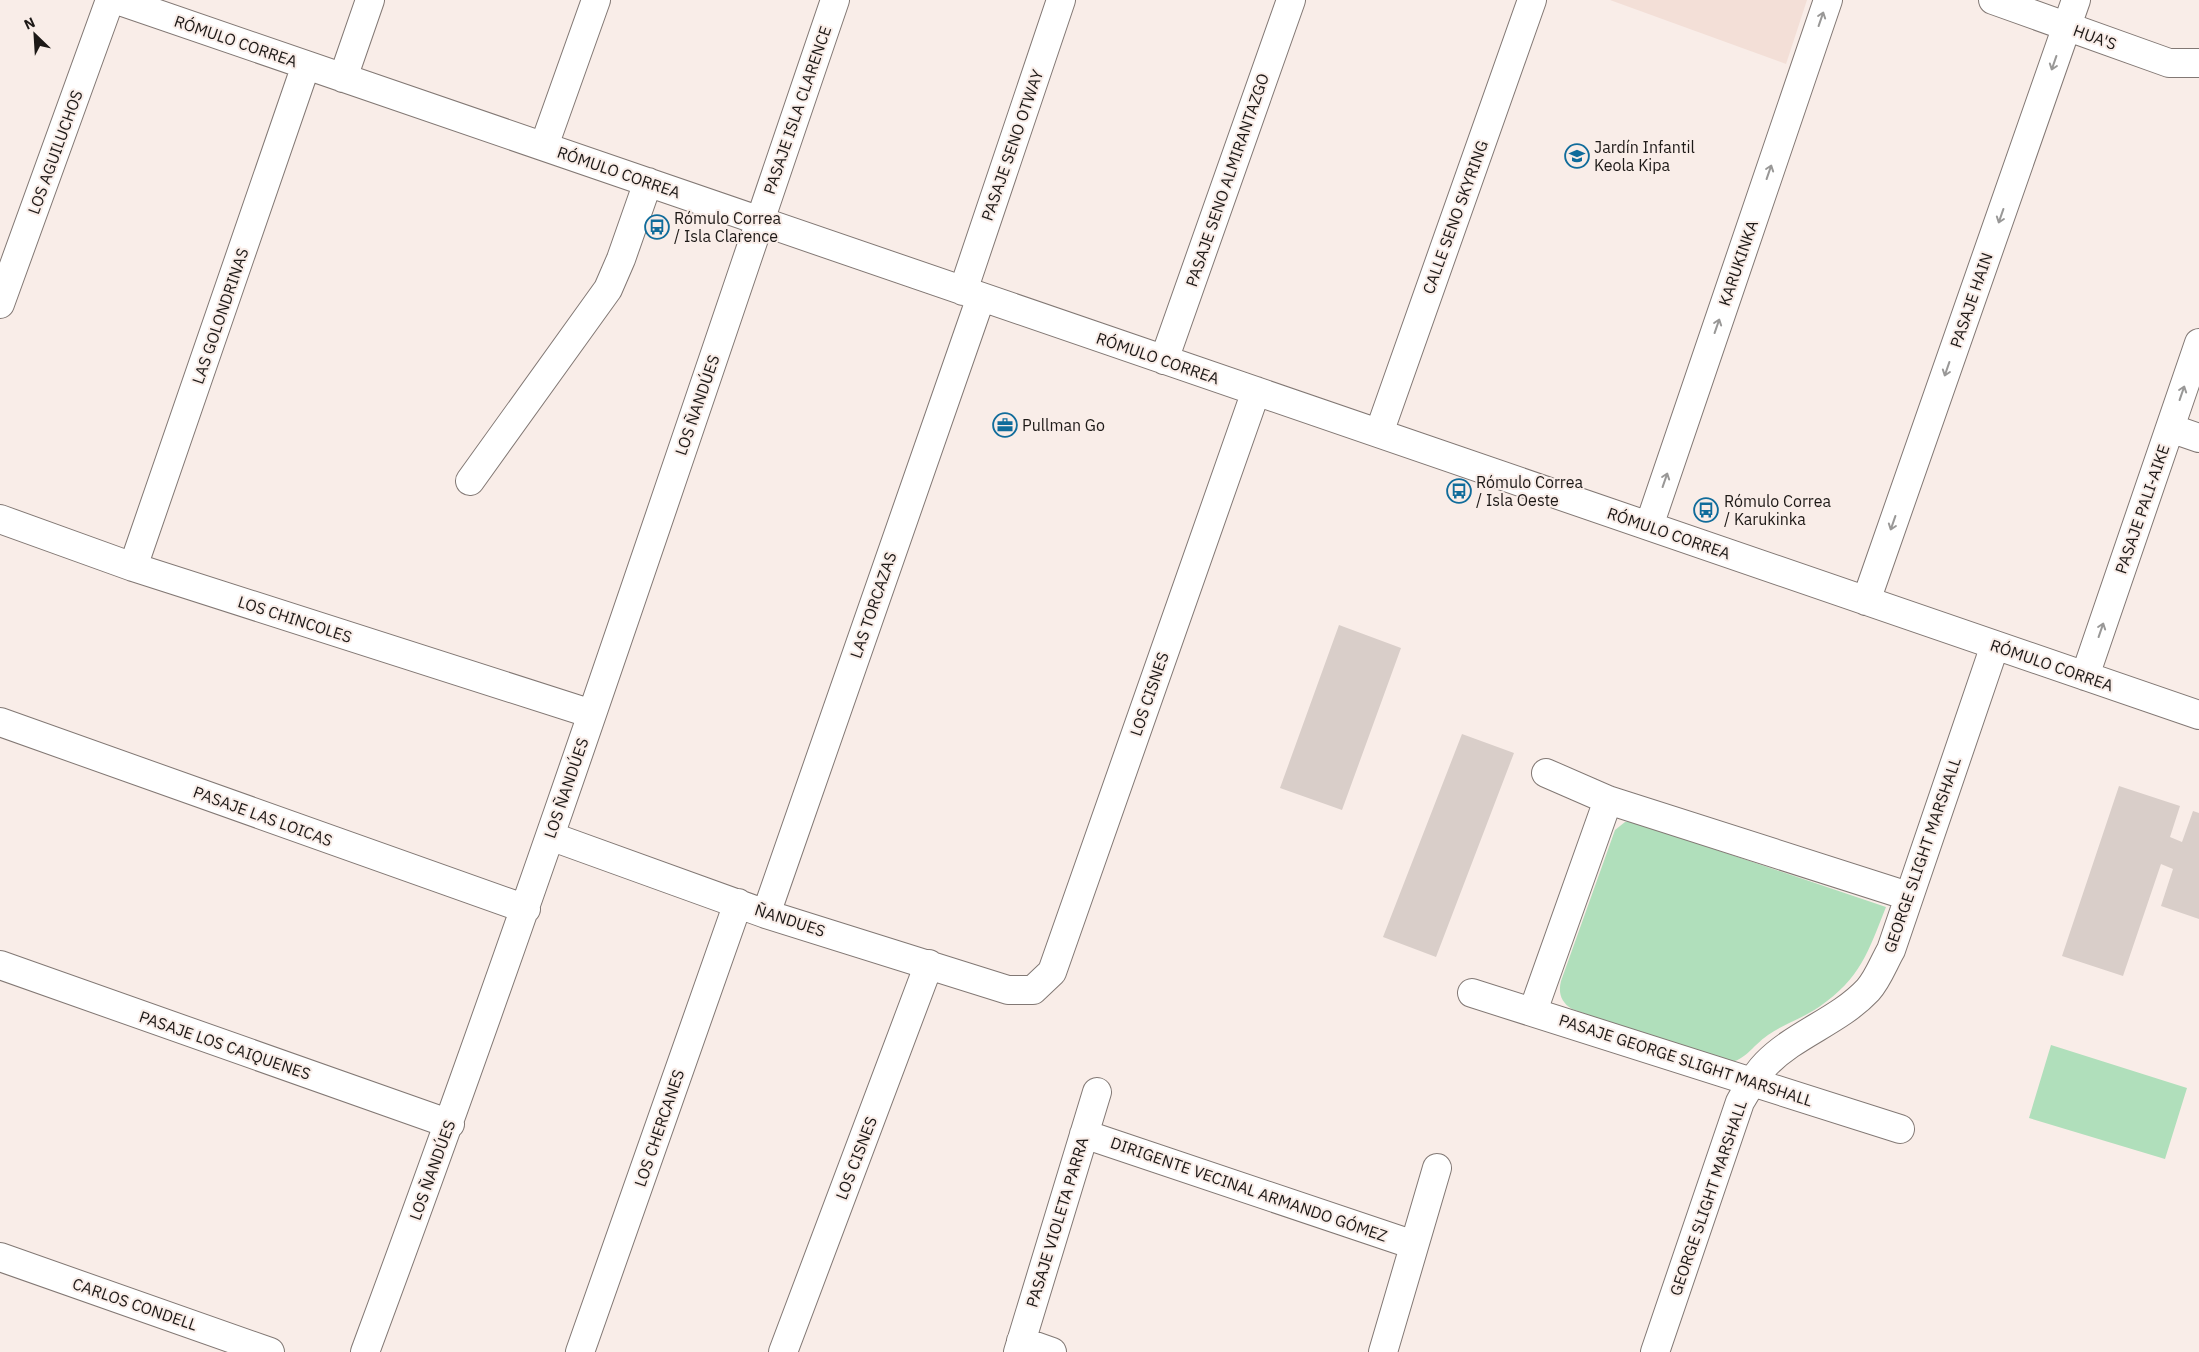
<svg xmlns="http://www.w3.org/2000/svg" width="2199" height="1352" font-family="'IBM Plex Sans',sans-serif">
  <rect width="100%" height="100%" fill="#f9ede8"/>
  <path fill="#f3dfd7" d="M1610 0H1807L1786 64Z"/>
  <path fill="#b0dfbb" d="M1631 821 1886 907C1868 952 1861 978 1819 1007 1803 1018 1784 1024 1768 1035 1752 1046 1744 1063 1724 1063L1572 1009C1561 1002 1558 993 1561 981L1615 830 1625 822Z
    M2051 1045 2187 1088 2165 1159 2029 1118Z"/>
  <path fill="#d9cec9" d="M1339 625 1401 648 1342 810 1280 788Z
    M1462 734 1514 753 1436 957 1383 937Z
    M2119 786 2180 806 2170 837 2182 842 2193 811 2199 813V919L2161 906 2173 869 2161 864 2123 976 2062 956Z"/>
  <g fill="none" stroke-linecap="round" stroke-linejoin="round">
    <g stroke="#827874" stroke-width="30">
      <path id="minor" d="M117 0 2199 715
        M1993 0 2169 63H2199
        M343 78 370 0
        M544 146 596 0
        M963 291 1061 0
        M0 304 110 0
        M1164 360 1291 0
        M2170 428 2199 438
        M1379 433 1532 0
        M470 481 608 289 621 259 648 182
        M0 519 133 567 592 714
        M1649 526 1828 0
        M133 567 306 65
        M1866 601 2076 0
        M2085 676 2199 343
        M0 722 526 909
        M1546 773 1608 800 1908 896
        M550 836 766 914 1008 990H1033L1052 972 1256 391
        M766 914 981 297
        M0 965 450 1124
        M1472 993 1900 1129
        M1533 1011 1608 800
        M1084 1134 1414 1245
        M0 1257 270 1352
        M1021 1341 1052 1352
        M365 1352C531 905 681 452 835 0
        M580 1352 738 903
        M783 1352 929 964
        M1018 1352 1097 1092
        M1383 1352 1437 1168
        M1655 1352 1740 1102C1748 1089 1755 1075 1766 1064 1795 1034 1839 1021 1868 990 1878 979 1884 962 1891 950L1995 645"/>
    </g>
    <use href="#minor" stroke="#fff" stroke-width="28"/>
  </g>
  <defs><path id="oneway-shaft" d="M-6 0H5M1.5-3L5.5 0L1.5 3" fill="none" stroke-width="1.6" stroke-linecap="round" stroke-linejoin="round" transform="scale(1.25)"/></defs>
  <g stroke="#999897">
    <use href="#oneway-shaft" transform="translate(1821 19) rotate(-71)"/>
    <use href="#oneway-shaft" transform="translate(2054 63) rotate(109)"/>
    <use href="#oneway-shaft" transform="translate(1769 172) rotate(-71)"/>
    <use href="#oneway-shaft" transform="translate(2001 216) rotate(109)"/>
    <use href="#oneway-shaft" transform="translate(1717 326) rotate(-71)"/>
    <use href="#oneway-shaft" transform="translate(1947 369) rotate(109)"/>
    <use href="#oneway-shaft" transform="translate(2182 393) rotate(-71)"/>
    <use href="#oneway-shaft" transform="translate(1665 480) rotate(-71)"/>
    <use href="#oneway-shaft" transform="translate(1893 523) rotate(109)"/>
    <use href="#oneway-shaft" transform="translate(2101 630) rotate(-71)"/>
  </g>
  <defs>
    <g id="school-ring" transform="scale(1.25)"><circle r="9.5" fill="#f9ede8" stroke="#106c9b" stroke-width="1.5"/><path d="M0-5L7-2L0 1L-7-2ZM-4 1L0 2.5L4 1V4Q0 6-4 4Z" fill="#106c9b"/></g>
    <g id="bus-ring" transform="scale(1.25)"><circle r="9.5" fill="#f9ede8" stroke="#106c9b" stroke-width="1.5"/><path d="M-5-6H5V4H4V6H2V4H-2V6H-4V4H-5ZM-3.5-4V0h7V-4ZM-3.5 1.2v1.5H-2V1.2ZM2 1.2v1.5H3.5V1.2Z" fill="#106c9b"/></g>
    <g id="office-ring" transform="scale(1.25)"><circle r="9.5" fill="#f9ede8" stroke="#106c9b" stroke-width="1.5"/><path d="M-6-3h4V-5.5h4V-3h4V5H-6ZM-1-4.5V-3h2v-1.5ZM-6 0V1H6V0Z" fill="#106c9b"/></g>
  </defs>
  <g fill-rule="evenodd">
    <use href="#school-ring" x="1577" y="156"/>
    <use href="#bus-ring" x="657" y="227"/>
    <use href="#office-ring" x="1005" y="425"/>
    <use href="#bus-ring" x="1459" y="491"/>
    <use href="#bus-ring" x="1706" y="510"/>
  </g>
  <g text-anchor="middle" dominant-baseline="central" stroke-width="4" stroke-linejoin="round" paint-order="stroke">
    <g font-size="16" fill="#1d1917" stroke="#f9ede8">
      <text transform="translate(2095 37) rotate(20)">HUA'S</text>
      <text transform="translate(236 41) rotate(19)">RÓMULO CORREA</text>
      <text transform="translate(797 110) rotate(-71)">PASAJE ISLA CLARENCE</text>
      <text transform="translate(1012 145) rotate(-71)">PASAJE SENO OTWAY</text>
      <text transform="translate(55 152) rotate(-70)">LOS AGUILUCHOS</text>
      <text transform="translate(619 172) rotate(19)">RÓMULO CORREA</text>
      <text transform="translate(1227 180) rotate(-71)">PASAJE SENO ALMIRANTAZGO</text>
      <text transform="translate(1455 217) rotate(-70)">CALLE SENO SKYRING</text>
      <text transform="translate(1738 263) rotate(-71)">KARUKINKA</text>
      <text transform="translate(1971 300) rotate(-71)">PASAJE HAIN</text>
      <text transform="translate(220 316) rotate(-71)">LAS GOLONDRINAS</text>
      <text transform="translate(1158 358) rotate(19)">RÓMULO CORREA</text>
      <text transform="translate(697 405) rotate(-71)">LOS ÑANDÚES</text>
      <text transform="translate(2142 509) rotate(-71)">PASAJE PALI-AIKE</text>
      <text transform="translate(1669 533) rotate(19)">RÓMULO CORREA</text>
      <text transform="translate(873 605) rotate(-71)">LAS TORCAZAS</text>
      <text transform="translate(295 619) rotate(18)">LOS CHINCOLES</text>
      <text transform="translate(2052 665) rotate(19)">RÓMULO CORREA</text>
      <text transform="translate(1149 694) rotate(-71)">LOS CISNES</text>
      <text transform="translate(566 788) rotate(-71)">LOS ÑANDÚES</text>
      <text transform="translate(263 816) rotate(20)">PASAJE LAS LOICAS</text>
      <text transform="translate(1922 855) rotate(-71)">GEORGE SLIGHT MARSHALL</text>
      <text transform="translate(790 920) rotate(18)">ÑANDUES</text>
      <text transform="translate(225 1045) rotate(19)">PASAJE LOS CAIQUENES</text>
      <text transform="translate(1686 1060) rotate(18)">PASAJE GEORGE SLIGHT MARSHALL</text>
      <text transform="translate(659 1128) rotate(-71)">LOS CHERCANES</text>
      <text transform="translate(856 1158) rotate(-69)">LOS CISNES</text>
      <text transform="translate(432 1170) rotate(-70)">LOS ÑANDÚES</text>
      <text transform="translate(1249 1189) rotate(19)">DIRIGENTE VECINAL ARMANDO GÓMEZ</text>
      <text transform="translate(1708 1198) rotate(-71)">GEORGE SLIGHT MARSHALL</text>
      <text transform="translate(1057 1222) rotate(-73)">PASAJE VIOLETA PARRA</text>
      <text transform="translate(135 1304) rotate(19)">CARLOS CONDELL</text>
    </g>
    <g font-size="16" fill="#1d1917" stroke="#f9ede8" text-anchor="start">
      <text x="1594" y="147">Jardín Infantil<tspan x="1594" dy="18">Keola Kipa</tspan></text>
      <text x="674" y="218">Rómulo Correa<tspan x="674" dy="18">/ Isla Clarence</tspan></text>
      <text x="1022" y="425">Pullman Go</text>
      <text x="1476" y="482">Rómulo Correa<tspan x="1476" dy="18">/ Isla Oeste</tspan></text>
      <text x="1724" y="501">Rómulo Correa<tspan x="1724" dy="18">/ Karukinka</tspan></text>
    </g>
  </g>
  <g transform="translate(35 35) rotate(335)" stroke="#f9ede8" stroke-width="4" paint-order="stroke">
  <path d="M0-4L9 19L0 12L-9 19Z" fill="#1d1917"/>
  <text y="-8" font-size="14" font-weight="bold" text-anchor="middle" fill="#1d1917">N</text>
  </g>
</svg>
